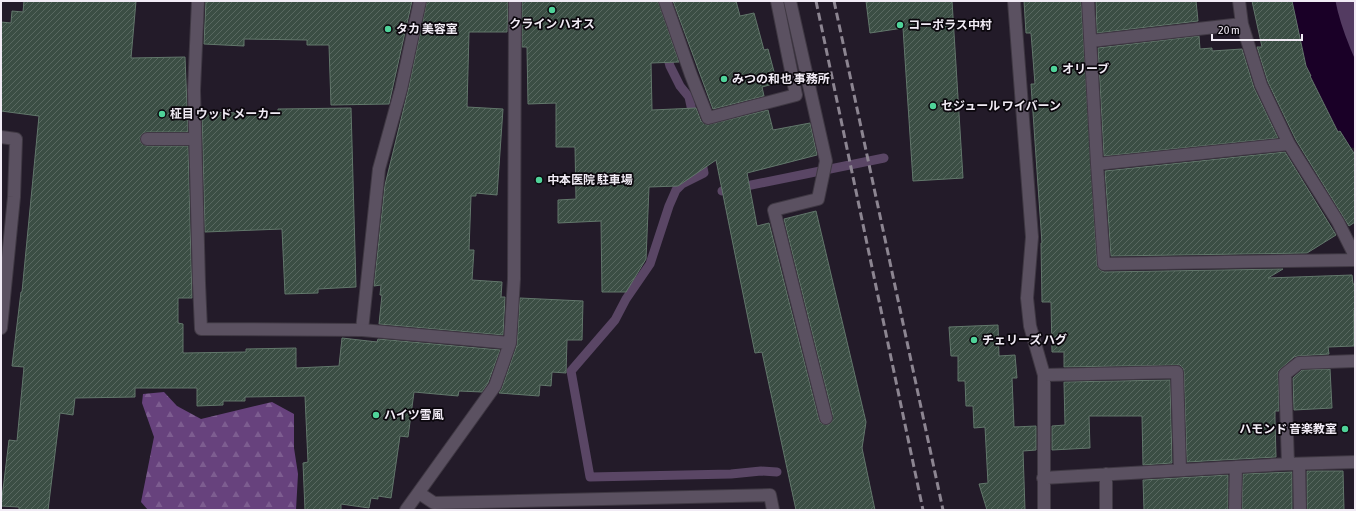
<svg xmlns="http://www.w3.org/2000/svg" width="1356" height="511" font-family="'Asap Condensed','Noto Sans JP',sans-serif">
  <defs>
    <pattern id="forest-firs" width="22" height="20" patternUnits="userSpaceOnUse"><rect width="22" height="20" fill="#67427d"/><path d="M5 1l3.5 6h-7zM16 11l3.5 6h-7z" fill="#7d5d90"/></pattern>
    <pattern id="building-hatch" width="6" height="6" patternUnits="userSpaceOnUse"><rect width="6" height="6" fill="#3b4e44"/><path d="M-1 1l2-2M0 6l6-6M5 7l2-2" fill="none" stroke="#586860"/></pattern>
  </defs>
  <rect width="100%" height="100%" fill="#231b29"/>
  <path fill="#533b61" d="M1322 1H1355V97C1342 66 1327 35 1322 1Z"/>
  <path fill="url(#forest-firs)" d="M164 392 177 406 201 419 272 402 294 414V448L298 474 296 510H148L141 502 154 437 142 403 143 394Z"/>
  <g fill="none" stroke-linecap="round" stroke-linejoin="round">
    <path stroke="#5a4665" stroke-width="9" d="M666 51 670 66 680 86 689 97 694 120
      M701 158 704 173 682 184 676 190 669 206 650 264 626 299 615 320 571 371 590 477 731 474 761 471 777 472
      M722 191 884 158"/>
    <path stroke="#1a0027" stroke-width="54" d="M1308 1C1315 43 1336 83 1355 121"/>
  </g>
  <path fill="url(#building-hatch)" stroke="#62776b" d="M24 1H136L131 58 185 57 188 132H147L143 133 140 139 141 143 147 146H188L192 298H178V323L183 324V353L246 352V349L296 348V368L339 366 342 338 377 342 378 339 500 350 488 383 482 392 459 391 458 396 414 392 408 437 400 436 391 498 378 496V499L371 498 369 508 341 504V510H305L303 463 308 462 305 396 245 397V401H223V405L197 406V388H135V397L75 398 73 415 60 413 48 510H19V507L1 506 9 440 17 441 24 367 12 366 21 292H22L39 116 1 111V22L11 23 12 11 23 12Z
    M206 1H412L389 104 331 105 329 45H307V40L244 39V46L204 44Z
    M427 1H508L507 32H469L467 107 503 109 497 195 476 193V196H471L469 250H474L472 280 502 282 501 297H505L503 335 379 324 382 295H380L381 285 374 286 385 185 408 91Z
    M522 1H658L679 62 651 63 652 110 696 108 701 121 707 125 768 110 773 130 810 123 817 155 747 173 757 226 769 223 819 420 821 423 827 425 831 423 833 416 784 219 816 211 866 422 862 448 875 510H796L762 352 755 353 716 160 678 186 649 187 646 259 626 292H602L601 221 558 223V200L576 199 575 147H556V103L528 104 527 47H522Z
    M673 1H736L740 16 754 13 764 50 768 49 777 83 762 87 764 96 713 109Z
    M866 1H952L963 178 913 181 903 28 870 33Z
    M1024 1H1081L1097 265 1100 270 1104 272 1283 269 1268 278 1352 275 1353 284H1355V310H1354V346L1328 347 1329 354 1298 356 1294 357 1278 371 1279 411H1275V420L1276 457 1187 462 1184 372 1183 368 1180 365 1064 367V352H1052L1051 302H1042L1041 243H1042L1031 84H1035L1031 33H1026Z
    M1096 1H1196L1198 21 1097 33Z
    M1252 1H1292L1306 66 1311 76H1310L1338 132 1340 131 1355 155V222L1349 226 1296 140 1268 82 1257 47H1262Z
    M1199 36 1200 49 1212 48V51L1242 49 1254 88 1278 138 1104 156 1098 48Z
    M351 108 356 287 318 289V293L285 294 282 229 205 232 202 112 278 114V109Z
    M1285 152 1336 235 1307 253 1111 256 1105 171Z
    M520 298 583 301 582 340H567L566 373 552 372 551 386 540 385 539 396 499 393 502 388 517 345Z
    M998 325 999 356 1015 355 1017 378H1012L1014 427 1036 426V450L1023 451 1025 510H987L979 484 988 483 985 427 974 428 973 406H966L965 381H958V356H951L949 327Z
    M1330 369 1332 408 1294 410 1293 378 1302 370Z
    M1170 380 1172 463 1143 465 1142 416H1089L1090 448 1052 450V426L1065 425 1064 382Z
    M1307 471H1343L1344 510H1307Z
    M1292 472V510H1242L1243 474Z
    M1228 475V510H1144L1143 480Z"/>
  <g fill="none" stroke-linecap="round" stroke-linejoin="round">
    <g stroke="#3f3843" stroke-width="14">
      <path id="lane" d="M790 1 826 161 818 199 774 210 826 418
        M147 139H195
        M362 330 379 169 401 89 420 1"/>
    </g>
    <g stroke="#3f3843" stroke-width="14">
      <path id="street" d="M198 1 194 90 199 283 201 329 362 330 510 343
        M665 1 691 75 708 118 796 95 777 1
        M1014 1 1032 237 1027 298 1030 326 1044 375V510
        M1088 1 1097 164 1104 264 1355 260
        M1239 1 1242 24 1261 85 1289 144 1338 222 1355 256
        M1091 41 1242 24
        M1 137 16 139 14 197 1 328
        M1097 164 1289 144
        M1044 375 1177 372 1180 470
        M1288 464 1285 374 1299 363 1355 361
        M1299 464 1300 510
        M1106 474V510
        M1043 478 1288 464 1355 462
        M419 493 434 503 770 495 773 510
        M406 510 495 386 510 343 514 279 515 1
        M1235 510 1236 467"/>
    </g>
    <use href="#lane" stroke="#5b5161" stroke-width="12"/>
    <use href="#street" stroke="#5b5161" stroke-width="12"/>
    <path stroke="#8c8591" stroke-width="3" stroke-dasharray="8 4" stroke-linecap="butt" d="M816 1 923 510
      M834 1 943 510"/>
  </g>
  <g fill="#4fd399" stroke="#0b070d" stroke-width="1.5">
    <circle cx="552" cy="10" r="4"/>
    <circle cx="900" cy="25" r="4"/>
    <circle cx="388" cy="29" r="4"/>
    <circle cx="1054" cy="69" r="4"/>
    <circle cx="724" cy="79" r="4"/>
    <circle cx="933" cy="106" r="4"/>
    <circle cx="162" cy="114" r="4"/>
    <circle cx="539" cy="180" r="4"/>
    <circle cx="974" cy="340" r="4"/>
    <circle cx="376" cy="415" r="4"/>
    <circle cx="1345" cy="429" r="4"/>
  </g>
  <g text-anchor="middle" dominant-baseline="central" stroke-width="3.5" stroke-linejoin="round" paint-order="stroke">
    <g font-size="12" font-weight="bold" fill="#f1ebf5" stroke="#0b070d" text-anchor="start">
      <text x="552" y="24" text-anchor="middle">クライン ハオス</text>
      <text x="908" y="25">コーポラス中村</text>
      <text x="396" y="29">タカ 美容室</text>
      <text x="1062" y="69">オリーブ</text>
      <text x="732" y="79">みつの和也 事務所</text>
      <text x="941" y="106">セジュール ワイバーン</text>
      <text x="170" y="114">柾目 ウッド メーカー</text>
      <text x="547" y="180">中本医院 駐車場</text>
      <text x="982" y="340">チェリーズ ハグ</text>
      <text x="384" y="415">ハイツ雪風</text>
      <text x="1337" y="429" text-anchor="end">ハモンド 音楽教室</text>
    </g>
  </g>
  <rect width="1356" height="511" fill="none" stroke="#f1ebf5" stroke-width="4"/>
  <path d="M1212 34v6h90v-6" fill="none" stroke="#f1ebf5" stroke-width="2"/>
  <text x="1218" y="34" font-size="12" fill="#f1ebf5" stroke="#0b070d" stroke-width="3" paint-order="stroke">20 m</text>
</svg>
